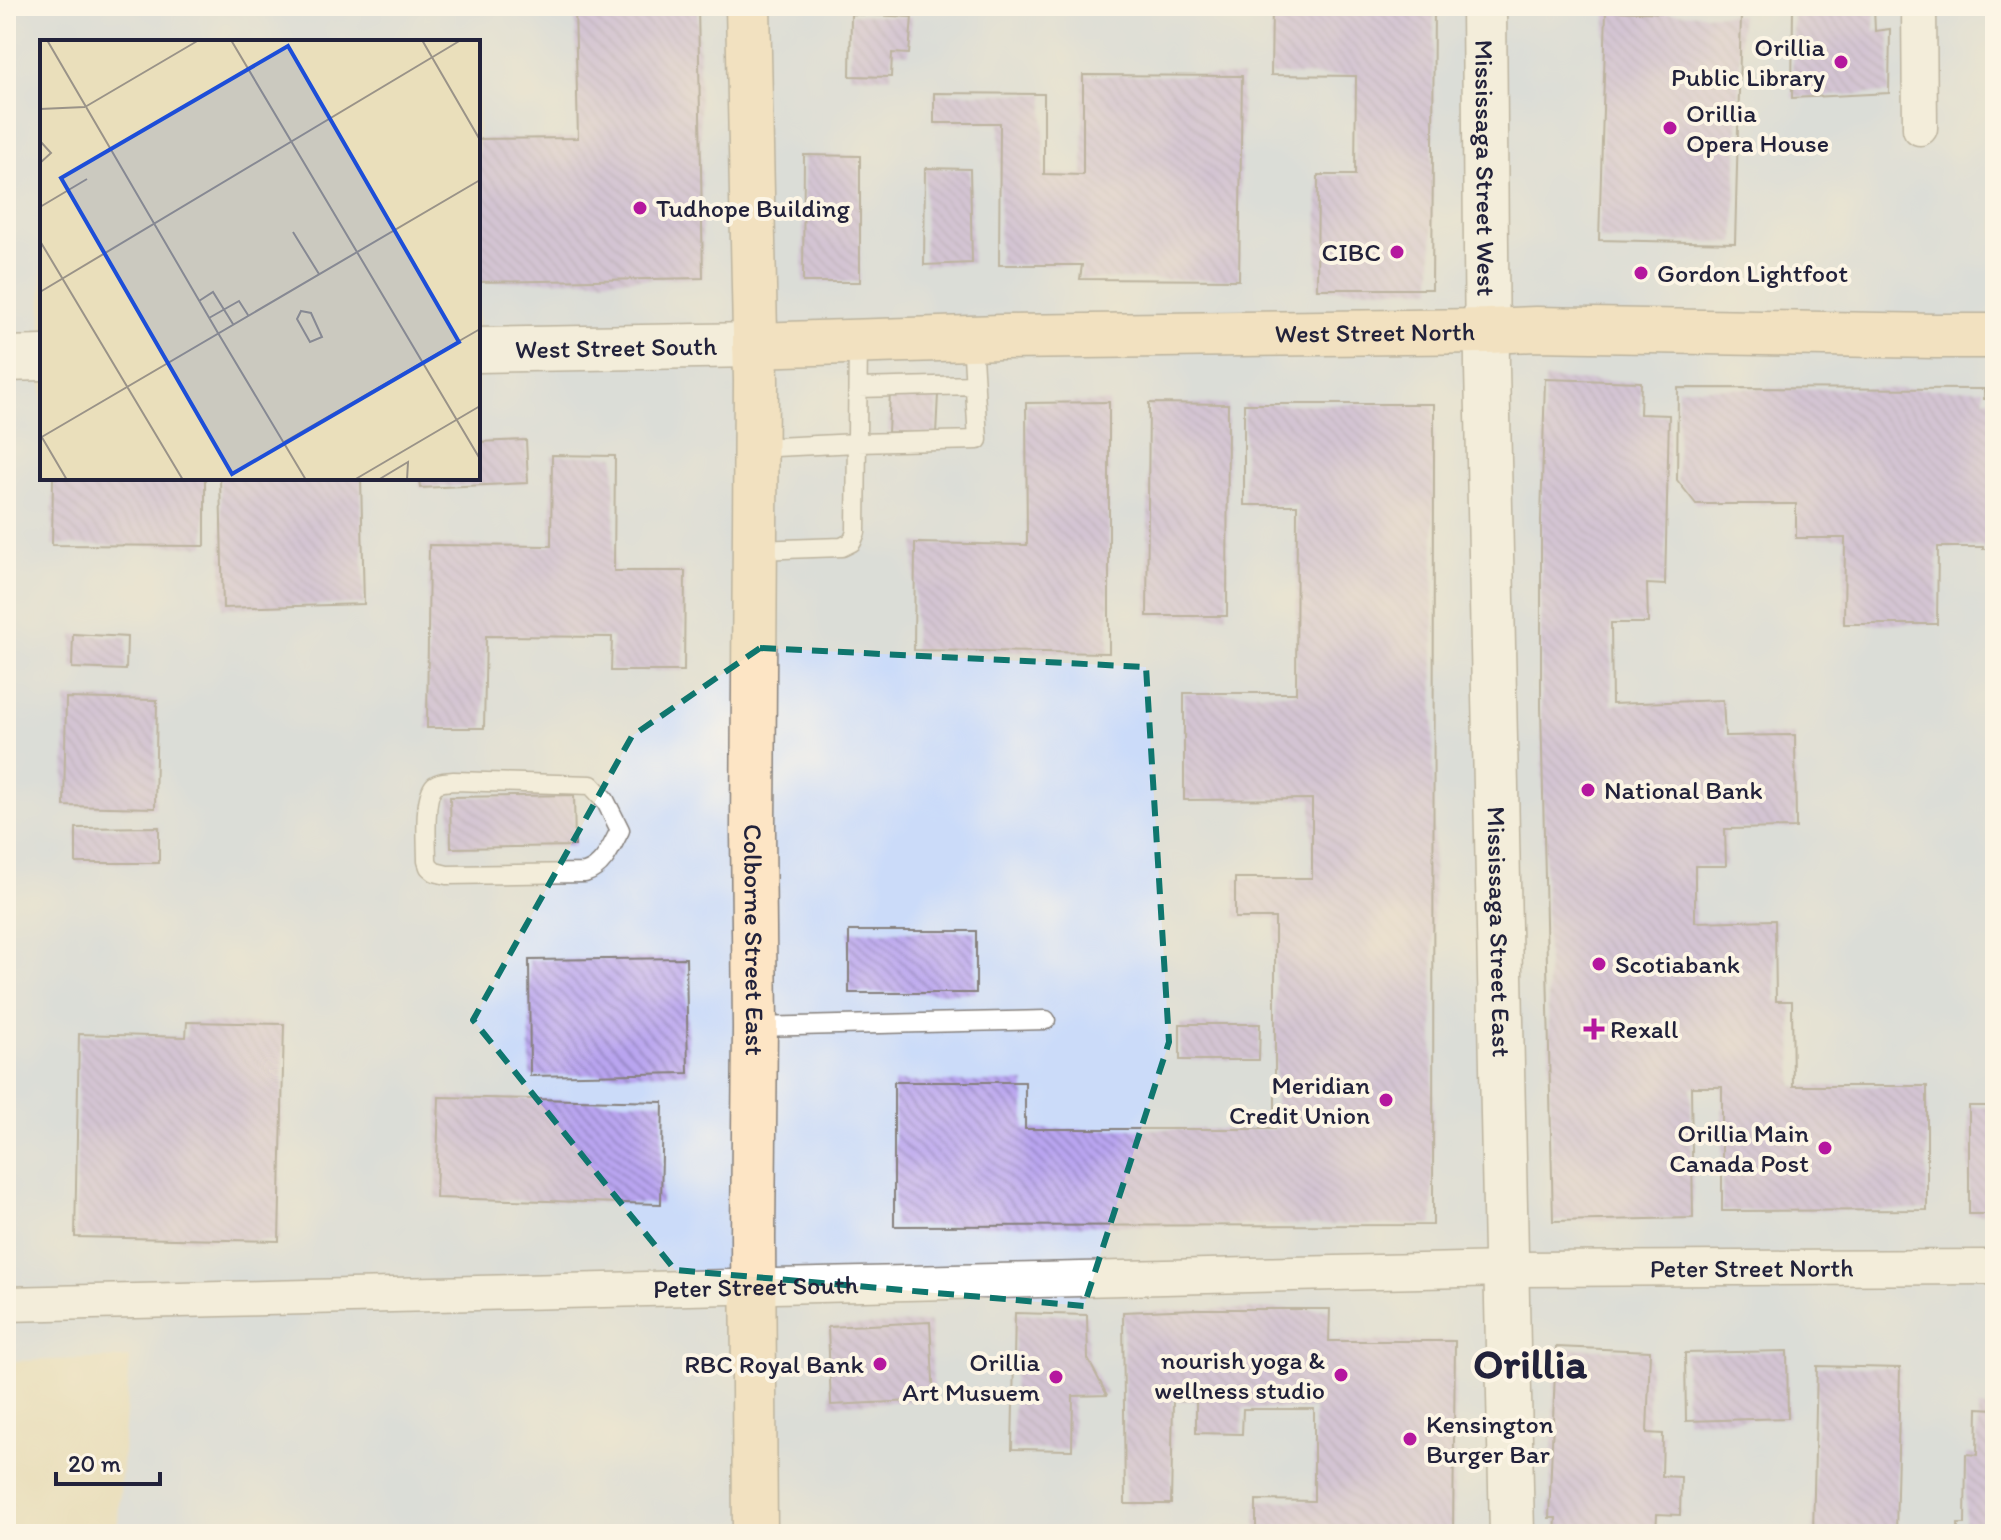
<svg xmlns="http://www.w3.org/2000/svg" width="2001" height="1540" font-family="Itim,sans-serif">
  <defs>
    <pattern id="building-back-hatch" width="6" height="6" patternUnits="userSpaceOnUse" patternTransform="scale(2)"><rect width="6" height="6" fill="#b9a5f0"/><path d="M-1 5l2 2M0 0l6 6M5-1l2 2" fill="none" stroke="#9686c4"/></pattern>
  </defs>
  <rect width="100%" height="100%" fill="#fcf5e5"/>
  <filter id="ink" filterUnits="userSpaceOnUse"><feTurbulence type="fractalNoise" baseFrequency=".0125" numOctaves="2"/><feDisplacementMap in="SourceGraphic" scale="16" xChannelSelector="R" yChannelSelector="G"/><feConvolveMatrix kernelMatrix="1 2 1 2 8 2 1 2 1" color-interpolation-filters="sRGB"/></filter>
  <filter id="wash" filterUnits="userSpaceOnUse"><feTurbulence type="fractalNoise" baseFrequency=".006" numOctaves="4" result="noise"/><feDisplacementMap in="SourceGraphic" scale="32" xChannelSelector="R" yChannelSelector="G"/><feGaussianBlur stdDeviation="1.8" result="paint"/><feColorMatrix in="noise" values="0 0 0 0 0 0 0 0 0 0 0 0 0 0 0 0 0 1.4 0 .05"/><feComposite in="paint" operator="in"/></filter>
  <g filter="url(#wash)">
    <rect width="100%" height="100%" fill="#eadfbb"/>
    <path fill="#cbdbf9" fill-rule="evenodd" d="M6 6H1995V1534H117L130 1358 6 1361ZM42 42H478V478H42Z"/>
    <g id="blocks">
      <path fill="url(#building-back-hatch)" d="M575 6H698L703 278 478 282V139L578 138Z
        M1272 6H1434L1432 289H1317L1318 175H1355L1356 76 1271 75Z
        M1793 6H1874L1875 31 1890 29 1889 93 1792 98Z
        M1606 11 1741 15 1735 243 1599 240Z
        M851 14 912 17 909 54 892 53 891 77 850 76Z
        M1083 75 1242 76 1239 280 1080 279 1082 265H999L1000 123H934V93L1044 94V174L1083 175Z
        M804 155 860 156V282H803Z
        M925 168 970 169 972 263 924 265Z
        M1545 379 1641 382 1640 414 1669 415 1665 585 1647 584 1648 623H1611L1612 704 1723 700 1725 736 1795 735 1796 828 1725 829 1726 866H1695V922L1775 920 1776 1001H1792L1793 1086H1927V1210L1722 1211V1087H1691L1693 1218 1553 1221 1541 707V520Z
        M1678 388 1984 389V399H1995V549H1983V547H1938L1937 624H1844L1845 538H1796V504H1696L1677 480Z
        M890 393 938 394 936 434 888 432Z
        M1109 402V653L914 650 915 543 1027 545 1026 403Z
        M1149 403 1228 404 1227 616H1147Z
        M1244 404H1434L1433 1225 894 1226V1082H1025V1129H1275V918H1235V878H1312V799L1184 800V693H1296L1297 505H1244Z
        M526 440 528 483 420 488 419 478H478V442Z
        M552 455 615 456 614 571H685L684 671H611L612 637 486 636 484 728H427L429 545 551 546Z
        M53 478H205V546L52 545Z
        M220 478H361L364 604 223 608Z
        M73 634 127 637 126 670 72 668Z
        M66 698 157 700 155 808 64 806Z
        M574 795 575 846 451 848 450 797Z
        M159 827V863H76V828Z
        M849 931H976V993H849Z
        M686 958 688 1073 530 1076 529 960Z
        M187 1022 284 1024 279 1241 75 1237 79 1034 186 1037Z
        M1180 1024H1260L1259 1060H1180Z
        M439 1097 663 1102 661 1204 436 1198Z
        M1969 1106H1995V1214H1969Z
        M1197 1309H1330L1329 1341H1455L1453 1534H1226V1527L1256 1528V1500L1314 1501V1409H1243L1242 1434 1196 1433V1401H1173L1171 1504H1125L1123 1312Z
        M1015 1313 1087 1315 1088 1359 1107 1395 1073 1396 1072 1450 1012 1449Z
        M930 1322 934 1400 831 1405 828 1327Z
        M1556 1347 1650 1351 1647 1433 1663 1434 1662 1476 1681 1477 1680 1515 1657 1514 1656 1534H1555L1556 1518H1549Z
        M1787 1351 1788 1418 1686 1421 1685 1353Z
        M1817 1366 1900 1368 1896 1534H1813Z
        M1978 1408 1995 1409V1534H1958V1524H1965L1966 1454 1977 1455Z"/>
    </g>
  </g>
  <g filter="url(#ink)">
    <use href="#blocks" fill-opacity="0" stroke="#86807b" stroke-width="2"/>
    <g fill="none" stroke-linecap="round" stroke-linejoin="round">
      <g stroke="#86807b" stroke-width="21">
        <path id="service" d="M858 388 975 385
          M755 448 857 443 978 440 972 339
          M755 550 842 547 852 542 856 532 858 341
          M454 781 591 785 605 800 620 830C611 847 604 867 585 873L447 875 435 872 429 867 427 861C427 844 423 796 435 785 441 781 447 782 454 781Z
          M755 1027 1046 1020"/>
      </g>
      <g stroke="#86807b" stroke-width="37">
        <g id="minor">
          <path d="M1919 6 1920 128"/>
          <path id="s1" d="M6 1304 1506 1269 1995 1267"/>
        </g>
      </g>
      <g stroke="#86807b" stroke-width="47">
        <g id="tertiary">
          <path id="s2" d="M1484 6 1487 367 1512 1534"/>
          <path id="s3" d="M478 350 755 345"/>
          <path d="M6 359 42 358"/>
        </g>
      </g>
      <g stroke="#86807b" stroke-width="47">
        <g id="secondary">
          <path id="s4" d="M748 6 756 381 753 829 755 1027 753 1237 755 1534"/>
          <path id="s5" d="M755 345 1000 337 1487 331 1536 329 1936 336H1995"/>
        </g>
      </g>
      <use href="#service" stroke="#fff" stroke-width="18"/>
      <use href="#minor" stroke="#fff" stroke-width="34"/>
      <use href="#tertiary" stroke="#fff" stroke-width="44"/>
      <use href="#secondary" stroke="#fde5c5" stroke-width="44"/>
    </g>
  </g>
  <path d="M0 0H2001V1540H0ZM760 648 1146 667 1169 1042 1084 1306 675 1270 473 1020 632 736Z" fill="#eadfbb" fill-opacity=".55" fill-rule="evenodd"/>
  <path fill="none" stroke="#0f766e" stroke-width="6" stroke-dasharray="16 10" stroke-linejoin="round" d="M760 648 1146 667 1169 1042 1084 1306 675 1270 473 1020 632 736Z"/>
  <g fill="#b5179e" stroke="#fcf5e5" stroke-width="3">
    <circle cx="1841" cy="62" r="8"/>
    <circle cx="1670" cy="128" r="8"/>
    <circle cx="640" cy="208" r="8"/>
    <circle cx="1397" cy="252" r="8"/>
    <circle cx="1641" cy="273" r="8"/>
    <circle cx="1588" cy="790" r="8"/>
    <circle cx="1599" cy="964" r="8"/>
    <path d="M1590 1017h8v8h8v8h-8v8h-8v-8h-8v-8h8z"/>
    <circle cx="1386" cy="1100" r="8"/>
    <circle cx="1825" cy="1148" r="8"/>
    <circle cx="880" cy="1364" r="8"/>
    <circle cx="1341" cy="1375" r="8"/>
    <circle cx="1056" cy="1377" r="8"/>
    <circle cx="1410" cy="1439" r="8"/>
  </g>
  <g text-anchor="middle" dominant-baseline="central" stroke-width="8" stroke-linejoin="round" paint-order="stroke">
    <g font-size="26" fill="#22223b" stroke="#fcf5e5" text-anchor="end">
      <text x="1825" y="47">Orillia<tspan x="1825" dy="30">Public Library</tspan></text>
      <text x="1686" y="113" text-anchor="start">Orillia<tspan x="1686" dy="30">Opera House</tspan></text>
      <text x="656" y="208" text-anchor="start">Tudhope Building</text>
      <text x="1381" y="252">CIBC</text>
      <text x="1657" y="273" text-anchor="start">Gordon Lightfoot</text>
      <text x="1604" y="790" text-anchor="start">National Bank</text>
      <text x="1615" y="964" text-anchor="start">Scotiabank</text>
      <text x="1610" y="1029" text-anchor="start">Rexall</text>
      <text x="1370" y="1085">Meridian<tspan x="1370" dy="30">Credit Union</tspan></text>
      <text x="1809" y="1133">Orillia Main<tspan x="1809" dy="30">Canada Post</tspan></text>
      <text x="1325" y="1360">nourish yoga &amp;<tspan x="1325" dy="30">wellness studio</tspan></text>
      <text x="1040" y="1362">Orillia<tspan x="1040" dy="30">Art Musuem</tspan></text>
      <text x="864" y="1364">RBC Royal Bank</text>
      <text x="1426" y="1424" text-anchor="start">Kensington<tspan x="1426" dy="30">Burger Bar</tspan></text>
    </g>
    <g font-size="26" fill="#22223b" stroke="#fcf5e5">
      <text stroke="none"><textPath href="#s2" startOffset="162">Mississaga Street West</textPath></text>
      <text stroke="none"><textPath href="#s5" startOffset="620">West Street North</textPath></text>
      <text stroke="none"><textPath href="#s3" startOffset="138">West Street South</textPath></text>
      <text stroke="none"><textPath href="#s2" startOffset="926">Mississaga Street East</textPath></text>
      <text stroke="none"><textPath href="#s4" startOffset="934">Colborne Street East</textPath></text>
      <text stroke="none"><textPath href="#s1" startOffset="1746">Peter Street North</textPath></text>
      <text stroke="none"><textPath href="#s1" startOffset="750">Peter Street South</textPath></text>
    </g>
    <g font-size="42" font-weight="bold" fill="#22223b" stroke="#fcf5e5">
      <text x="1530" y="1363">Orillia</text>
    </g>
  </g>
  <g transform="translate(40 40)">
    <rect width="440" height="440" fill="#eadfbb"/>
    <path fill="none" stroke="#9a9388" stroke-width="2" d="M7 0 178 293M191 0 440 419M382 0 440 100M45 67 159 0M0 69 45 67M0 101 11 113 0 123M0 167 47 139M253 192 279 234M0 201 143 440M0 252 421 0M159 261 173 252 193 284M261 271 271 273 282 297 270 302 257 279ZM169 278 199 261 208 275M178 293 266 440M0 394 27 440M0 398 440 140M244 402 440 289M314 440 440 366M338 440 368 422 367 440"/>
    <path fill="#1d4ed8" fill-opacity="0.15" stroke="#1d4ed8" stroke-width="4" d="M248 6 419 302 192 434 21 138Z"/>
    <rect width="440" height="440" fill="none" stroke="#22223b" stroke-width="4"/>
  </g>
  <rect width="2001" height="1540" fill="none" stroke="#fcf5e5" stroke-width="32"/>
  <path d="M56 1472v12h104v-12" fill="none" stroke="#22223b" stroke-width="4"/>
  <text x="68" y="1472" font-size="24" fill="#22223b" stroke="#fcf5e5" stroke-width="6" paint-order="stroke">20 m</text>
</svg>
